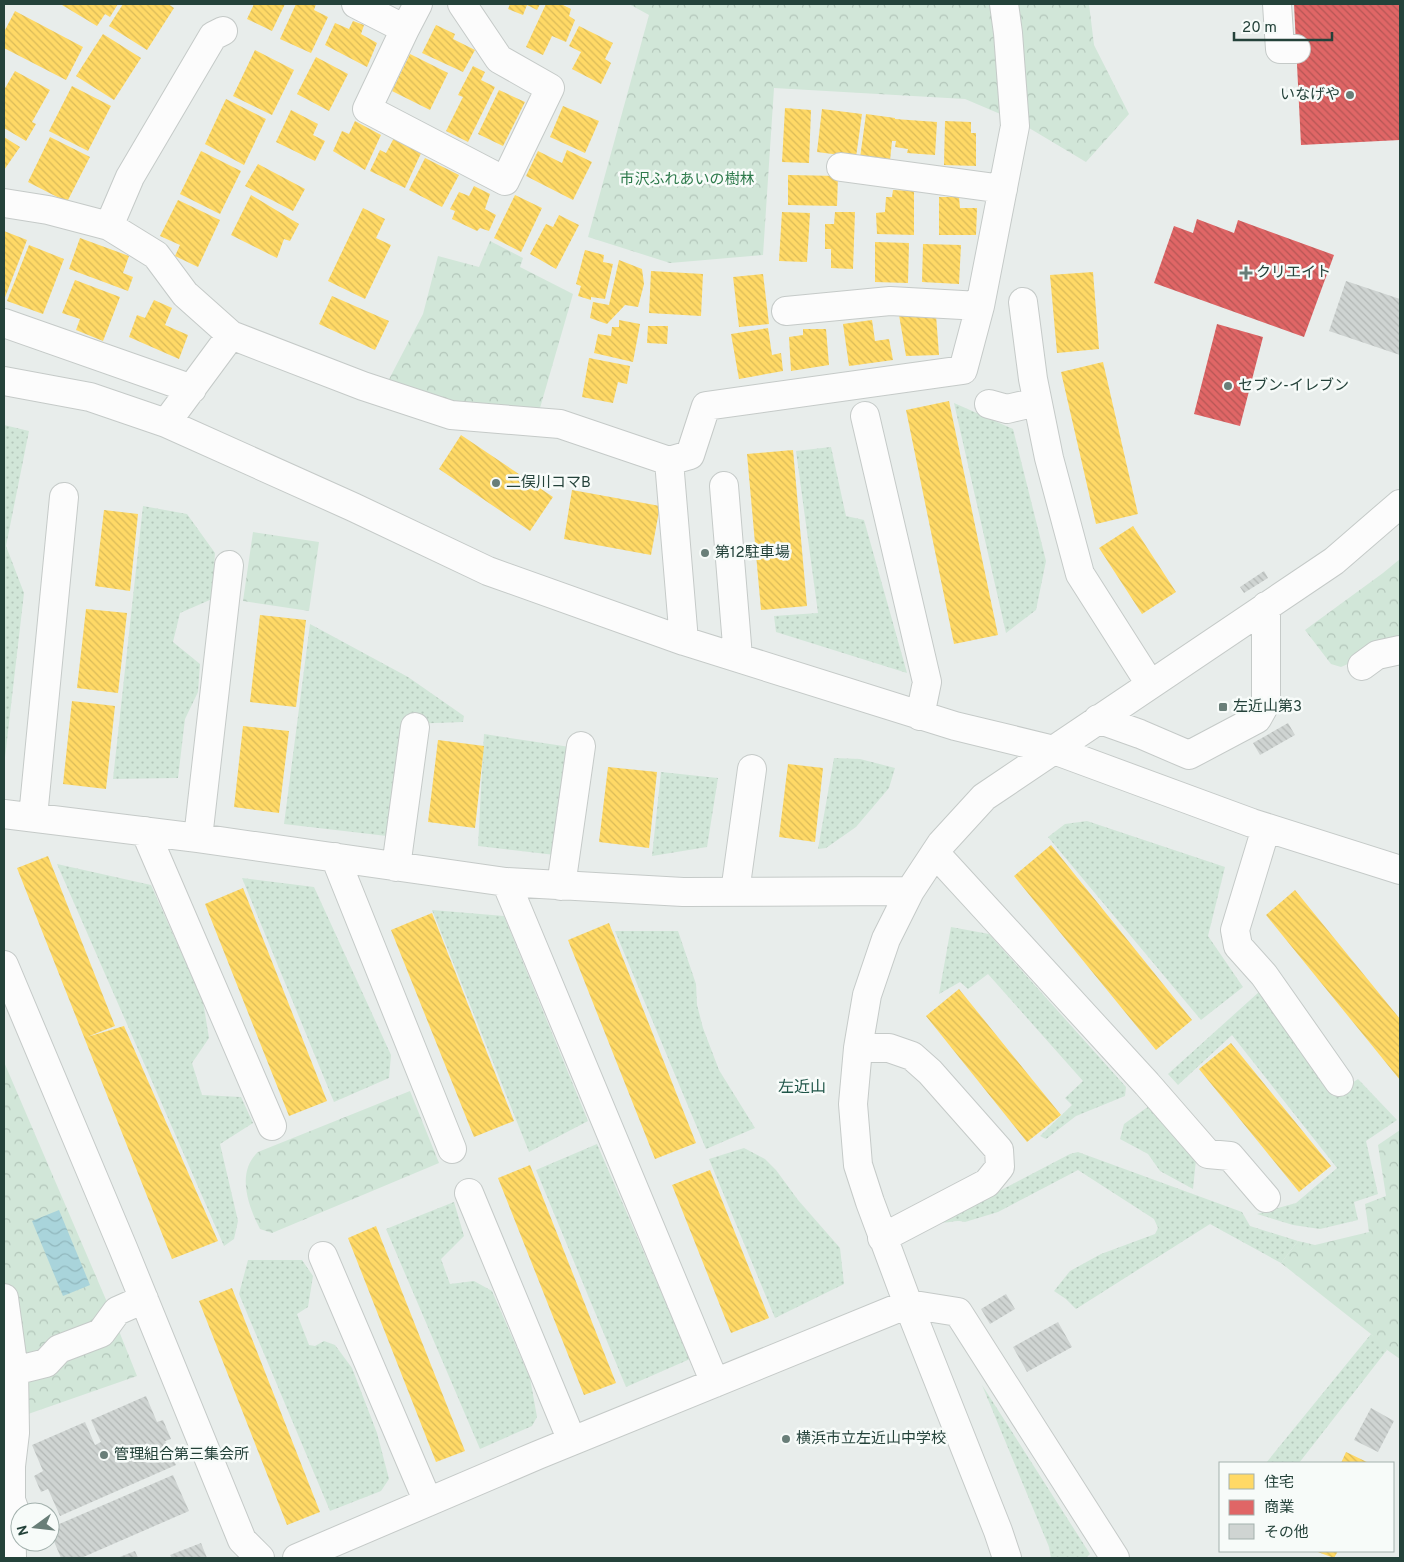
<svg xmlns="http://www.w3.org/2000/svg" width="1404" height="1562" font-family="Overpass,'Noto Sans JP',sans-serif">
  <defs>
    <pattern id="grass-dots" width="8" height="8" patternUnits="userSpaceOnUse" patternTransform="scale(1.25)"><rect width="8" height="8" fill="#d1e6d8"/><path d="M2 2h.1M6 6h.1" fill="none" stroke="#b3c6ba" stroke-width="1.8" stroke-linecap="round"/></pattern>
    <pattern id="forest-crowns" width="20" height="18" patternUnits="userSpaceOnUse" patternTransform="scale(1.25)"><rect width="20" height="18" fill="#d1e6d8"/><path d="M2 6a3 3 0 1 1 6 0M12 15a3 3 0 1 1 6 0" fill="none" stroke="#b3c6ba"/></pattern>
    <pattern id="water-waves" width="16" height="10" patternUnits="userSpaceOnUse" patternTransform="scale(1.25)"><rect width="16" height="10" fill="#a9d4db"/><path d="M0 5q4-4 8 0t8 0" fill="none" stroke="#91b7bd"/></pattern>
    <pattern id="homes-back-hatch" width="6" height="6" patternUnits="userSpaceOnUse" patternTransform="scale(1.25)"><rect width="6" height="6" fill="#ffd966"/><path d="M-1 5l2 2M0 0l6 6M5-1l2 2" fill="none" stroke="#dabb59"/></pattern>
    <pattern id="shops-back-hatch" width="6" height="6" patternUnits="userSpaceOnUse" patternTransform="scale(1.25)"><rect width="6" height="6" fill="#e06666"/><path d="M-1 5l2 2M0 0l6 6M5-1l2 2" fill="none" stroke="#b55655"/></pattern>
    <pattern id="building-back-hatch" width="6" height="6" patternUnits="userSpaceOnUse" patternTransform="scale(1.25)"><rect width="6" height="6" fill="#cfd4d2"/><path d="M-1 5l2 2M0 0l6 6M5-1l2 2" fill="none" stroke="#b2b7b5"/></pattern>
  </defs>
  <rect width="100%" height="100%" fill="#e8edeb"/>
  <path fill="url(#grass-dots)" d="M954 403 1013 429 1046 561 1036 610 1006 633Z
    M4 425 29 431 6 546 24 593 4 766Z
    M831 447 846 516 864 520 907 673 776 632 774 616 818 613 796 451Z
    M143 506 187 514 215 553 212 599 180 613 173 642 200 664 198 692 185 719 178 778 113 779Z
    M310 624 408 677 464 716 463 722 408 724 387 836 284 824Z
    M484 734 570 747 555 855 478 846Z
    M834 758 860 759 895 768 889 788 856 827 826 848 818 849Z
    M661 772 718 778 707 847 652 856Z
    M1087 821 1225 867 1208 936 1243 987 1201 1020 1048 837 1065 824Z
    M57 864 151 885 203 1001 209 1038 192 1063 202 1095 241 1097 253 1123 220 1144 238 1221 234 1239 224 1246Z
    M242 878 314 887 391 1055 389 1078 334 1102Z
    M432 910 504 916 588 1121 529 1152Z
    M951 927 989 934 1126 1087 1125 1096 1076 1116 1046 1139 1040 1136 1072 1105 1065 1098 1083 1081 988 974 968 989 960 982 939 994Z
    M615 931H678L696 984 697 1005 703 1028 719 1070 755 1128 706 1149Z
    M1259 992 1333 1096 1358 1079 1397 1120 1366 1141 1378 1194 1354 1202 1358 1220 1320 1229 1293 1225 1257 1214 1296 1203 1337 1168 1232 1035 1178 1085 1168 1074Z
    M1156 1101 1197 1150 1193 1189 1160 1171 1148 1154 1120 1139 1124 1124Z
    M597 1144 690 1359 626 1387 536 1170Z
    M744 1148 765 1159 776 1170 798 1200 840 1248 844 1284 775 1318 709 1159Z
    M1078 1152 1242 1212 1250 1226 1298 1241 1281 1263 1210 1224 1076 1309 1066 1299 1054 1291 1070 1271 1101 1254 1155 1234 1158 1228 1154 1219 1078 1170 998 1212 965 1222C951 1218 949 1227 933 1219L1001 1190 1070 1154Z
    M454 1202 464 1236 441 1259 450 1284 474 1281 492 1291 530 1378 537 1417 532 1426 480 1449 386 1229Z
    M248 1260H302L313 1276 308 1307 297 1314 309 1345 315 1346 324 1341 335 1345 352 1368 377 1433 389 1479 381 1491 330 1511 239 1294Z
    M1371 1334 1387 1350 1299 1463H1266Z
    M982 1385 1090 1554 1086 1558H1051L1049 1547Z"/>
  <path fill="url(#forest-crowns)" d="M629 4H1089L1094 45 1129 114 1086 162 1019 122 965 99 774 88 763 255 670 263 588 237 649 15Z
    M490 241 523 258 520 267 573 294 540 408 450 406 385 387 423 314 438 256 479 267Z
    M253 532 319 542 309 611 243 601Z
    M1400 559V641L1341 667 1331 664 1305 630 1383 573Z
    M4 1062 113 1316 137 1376 11 1420 4 1558Z
    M410 1091 439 1163 272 1233 260 1229C248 1206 236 1172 258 1152Z
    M1400 1130V1359L1380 1345 1371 1334 1281 1263 1298 1241 1315 1245 1369 1232 1365 1204 1386 1196 1378 1145Z"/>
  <path fill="url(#water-waves)" d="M59 1210 90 1285 63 1296 32 1221Z"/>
  <path fill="url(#homes-back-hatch)" d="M63 4H118L110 17 105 14 97 26 62 5Z
    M123 4H168L174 8 147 50 109 26Z
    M254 4H285L272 31 247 19Z
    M296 4H316L314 10 328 17 311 53 280 39Z
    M510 4H540L537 10 527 5 523 15 508 9Z
    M546 4H561L571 9 569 16 575 20 566 42 552 36 543 55 526 47Z
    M15 11 83 47 66 80 4 48V32Z
    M353 21 364 25 361 34 377 43 367 67 325 45 335 23 349 29Z
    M436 25 455 34 453 39 475 50 463 72 422 53Z
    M579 26 613 43 605 59 611 63 601 84 572 69 581 52 569 46Z
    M103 34 141 58 114 100 76 76Z
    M255 50 294 70 272 115 233 96Z
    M410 54 448 73 430 110 392 91Z
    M316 57 348 74 329 111 297 94Z
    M473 66 485 72 481 80 495 87 468 142 446 131 463 97 458 95Z
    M15 71 50 90 32 122 36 124 26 141 4 128V90Z
    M72 86 111 106 88 151 49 131Z
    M499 90 525 102 503 146 478 134Z
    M226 99 266 119 244 165 205 144Z
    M563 106 599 121 585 153 550 137Z
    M785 108 811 110 809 163 782 162Z
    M822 109 862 114 856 157 817 152Z
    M291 110 318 124 313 135 325 141 315 161 276 142Z
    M866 114 895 118V119L937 122 935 155 907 153 908 149 895 147 896 141H892L890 161 860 158Z
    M355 121 381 135 365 170 333 151 342 131 349 134Z
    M945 121 971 122V133H976V166L944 165Z
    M395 136 423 149 405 188 370 171 380 150 386 153Z
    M4 137 20 147 4 170Z
    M50 137 90 157 67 202 28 182Z
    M567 150 592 162 573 200 526 176 538 151 562 163Z
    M201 151 241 171 220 214 180 194Z
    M425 158 459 175 442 207 409 190Z
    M258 164 305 189 293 211 245 186Z
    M788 175 838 176 837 206 788 205Z
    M474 186 490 194 485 209 496 215 489 231 480 228 477 231 452 219 455 211 450 209 459 192 469 196Z
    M893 190 914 191V235L877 234 876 213 885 212 886 197H892Z
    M251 195 299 224 290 241 284 239 277 258 231 235Z
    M515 195 542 208 521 252 494 238Z
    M939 197H959L960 208H977L976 235H939Z
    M178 200 220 220 198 267 175 256 180 245 160 236Z
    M363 208 385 219 376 238 391 245 365 299 328 281Z
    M782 212 810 213 807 262 779 261Z
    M835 212H855L853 269 831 268V249H825V224H834Z
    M559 215 579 225 556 269 530 254 546 224 553 227Z
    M4 231 27 240 4 300Z
    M80 238 129 256 123 273 133 277 128 291 69 269Z
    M875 242 909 243 908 283 875 282Z
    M923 244 961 245 959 284 922 282Z
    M29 245 64 259 43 314 7 301Z
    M585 250 604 255 603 262 613 264 605 299 591 297V300L578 296 581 286 576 284Z
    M619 260 642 269 644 284 638 307 625 305 607 324 590 318 593 302 609 305Z
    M651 271 703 274 701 316 649 313Z
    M1093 272 1099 349 1057 353 1050 275Z
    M763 274 769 324 739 327 733 277Z
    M75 280 120 297 103 341 76 330 80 319 62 313Z
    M332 296 389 321 375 350 319 324Z
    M154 300 172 308 165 325 188 335 179 359 129 337 137 315 145 318Z
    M899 315H936L939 355 906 356Z
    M619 320 640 324 633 362 594 353 598 334 611 336 612 327H619Z
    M872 320 875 341 889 339 893 360 849 366 843 324Z
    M648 326H668L667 344 647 343Z
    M768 328 772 355 781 353 783 371 739 379 731 334Z
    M803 329H826L829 365 791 371 789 337 803 335Z
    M589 358 630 366 627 384 618 382 613 403 582 397Z
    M1103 362 1138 514 1096 524 1061 372Z
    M949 401 998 635 954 644 906 410Z
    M461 435 553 497 530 531 439 469Z
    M793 450 807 606 761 610 747 454Z
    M572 490 660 506 651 555 564 539Z
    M104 510 138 514 130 591 95 586Z
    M1133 526 1176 592 1142 614 1099 548Z
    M86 609 127 613 118 693 77 688Z
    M260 615 306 620 296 707 250 702Z
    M72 701 115 706 106 789 63 784Z
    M243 726 289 731 279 813 234 807Z
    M438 740 484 746 475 828 428 822Z
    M788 764 823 768 815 842 779 837Z
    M608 767 657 772 649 848 599 842Z
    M1051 845 1192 1020 1156 1050 1014 876Z
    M48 856 115 1026 87 1037 124 1026 218 1241 172 1259 17 868Z
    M243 888 327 1101 289 1116 205 904Z
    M1295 890 1400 1019V1080L1266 915Z
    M432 913 514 1121 474 1137 391 930Z
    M609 923 696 1143 655 1159 568 940Z
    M959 989 1061 1115 1027 1142 926 1016Z
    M1231 1043 1331 1166 1299 1192 1199 1069Z
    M530 1165 616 1383 584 1395 498 1178Z
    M710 1170 769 1318 731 1333 672 1185Z
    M376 1226 465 1451 436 1462 348 1238Z
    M232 1288 320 1512 287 1525 199 1301Z
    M1346 1452 1369 1463H1341Z
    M1315 1551H1338L1334 1558Z"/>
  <path fill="url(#shops-back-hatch)" d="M1294 4H1400V140L1301 145Z
    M1197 219 1234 233 1238 220 1334 255 1304 337 1154 283 1174 226 1193 233Z
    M1217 324 1263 337 1240 426 1194 414Z"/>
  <path fill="url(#building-back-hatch)" d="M1346 281 1400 299V355L1329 331Z
    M1264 571 1268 578 1244 593 1240 587Z
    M1288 723 1295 735 1260 755 1253 743Z
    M1006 1294 1015 1309 990 1324 981 1309Z
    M1058 1322 1072 1347 1027 1372 1013 1347Z
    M146 1396 157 1422 163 1420 171 1439 165 1441 176 1465 60 1516 48 1489 41 1492 34 1476 43 1471 32 1445 85 1422 95 1445 101 1442 91 1420Z
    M1371 1408 1394 1421 1378 1452 1354 1440Z
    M173 1475 189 1511 81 1558H61L50 1532V1528Z
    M201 1543 207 1558H172L170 1555Z
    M135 1551 138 1558H117Z"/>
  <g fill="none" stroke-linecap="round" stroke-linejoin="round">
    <g stroke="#c5cac8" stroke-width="30">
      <path id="minor" d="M356 4 405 29
        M418 4 405 29 367 109 505 181 550 88 499 59 462 4
        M1277 4 1280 49H1296
        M841 167 1003 189
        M4 203 48 210 109 226 156 255 185 294 231 335 363 386 451 415 560 424 669 461 684 641
        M109 226 130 177 213 36 223 31
        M1023 302 1033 379 1049 458 1080 574 1150 684
        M786 311 890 301 980 306
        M4 323 192 389
        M4 381 90 397 166 423 353 507 488 571 684 641 955 726 1054 750 1252 823 1400 870
        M989 404 1007 409 1037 402
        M865 416 927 682 920 716
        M166 423 231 335
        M669 461 690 455 706 406 963 370 980 306 1015 126 1008 33 1004 4
        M724 486 738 657
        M1362 666 1377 655 1400 650
        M1098 719 1140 734 1189 755 1257 719 1266 703V606
        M4 814 198 838 506 882 683 892 910 891
        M33 817 64 497
        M1266 828 1235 930 1238 946 1264 975 1339 1082
        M145 831 272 1126
        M198 838 229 565
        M935 853 1147 1084 1208 1154 1230 1156 1266 1198
        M335 857 452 1149
        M396 867 415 727
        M506 882 715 1383
        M561 886 581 746
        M735 892 752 769
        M4 965 123 1248 242 1540 260 1558
        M858 1048H889L912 1056 930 1072 999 1150 1000 1167 987 1183 882 1238
        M469 1193 572 1441
        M323 1256 428 1502
        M4 1298 14 1371 15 1433 11 1466V1500L20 1525
        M14 1371 46 1363 59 1349 101 1333 117 1311 144 1299
        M11 1505 12 1558
        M297 1558 538 1455 908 1304 958 1312 1115 1558
        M1007 1558 998 1531 908 1304 870 1202 858 1165 853 1104 858 1048 867 995 886 939 910 891 941 844 984 797 1334 561 1400 504"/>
    </g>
    <use href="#minor" stroke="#fcfcfc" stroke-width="28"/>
  </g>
  <g fill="#697e78" stroke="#f7fbf9" stroke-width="2">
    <circle cx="1350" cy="95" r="5"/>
    <path d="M1243.5 265.5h5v5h5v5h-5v5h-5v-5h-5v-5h5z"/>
    <circle cx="1228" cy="386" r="5"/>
    <circle cx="496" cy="483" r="5"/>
    <circle cx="705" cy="553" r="5"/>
    <rect x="1218" y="702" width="10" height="10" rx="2.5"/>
    <circle cx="786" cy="1439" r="5"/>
    <circle cx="104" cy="1455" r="5"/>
  </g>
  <g text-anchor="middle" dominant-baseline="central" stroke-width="5" stroke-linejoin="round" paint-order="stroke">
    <g font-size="15" fill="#24423a" stroke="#f7fbf9" text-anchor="start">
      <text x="1340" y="95" text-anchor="end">いなげや</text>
      <text x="1256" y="273">クリエイト</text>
      <text x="1238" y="386">セブン-イレブン</text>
      <text x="506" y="483">二俣川コマB</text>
      <text x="715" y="553">第12駐車場</text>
      <text x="1233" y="707">左近山第3</text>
      <text x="796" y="1439">横浜市立左近山中学校</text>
      <text x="114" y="1455">管理組合第三集会所</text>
    </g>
    <g font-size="15" fill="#2d7a4b" stroke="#f7fbf9">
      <text x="687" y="180">市沢ふれあいの樹林</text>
    </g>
    <g font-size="16" fill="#1f5548" stroke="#f7fbf9">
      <text x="802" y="1088">左近山</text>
    </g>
  </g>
  <rect width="1404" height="1562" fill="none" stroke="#24423a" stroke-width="10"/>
  <rect x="1219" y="1462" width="175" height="90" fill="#f7fbf9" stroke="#a3b1ad"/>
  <rect x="1229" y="1474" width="25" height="15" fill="#ffd966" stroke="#a3b1ad"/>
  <text x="1264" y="1487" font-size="15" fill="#24423a">住宅</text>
  <rect x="1229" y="1500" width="25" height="15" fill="#e06666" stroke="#a3b1ad"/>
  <text x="1264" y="1512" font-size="15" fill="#24423a">商業</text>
  <rect x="1229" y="1524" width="25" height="15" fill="#cfd4d2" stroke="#a3b1ad"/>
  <text x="1264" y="1537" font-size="15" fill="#24423a">その他</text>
  <g transform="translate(35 1527) rotate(255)"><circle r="24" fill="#f7fbf9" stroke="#a3b1ad"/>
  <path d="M0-4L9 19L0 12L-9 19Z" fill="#697e78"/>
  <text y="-8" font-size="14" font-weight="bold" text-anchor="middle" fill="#24423a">N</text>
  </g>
  <path d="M1234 32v8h98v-8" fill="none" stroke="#24423a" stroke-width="2.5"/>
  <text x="1242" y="32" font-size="15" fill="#24423a" stroke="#f7fbf9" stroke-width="4" paint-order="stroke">20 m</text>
</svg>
